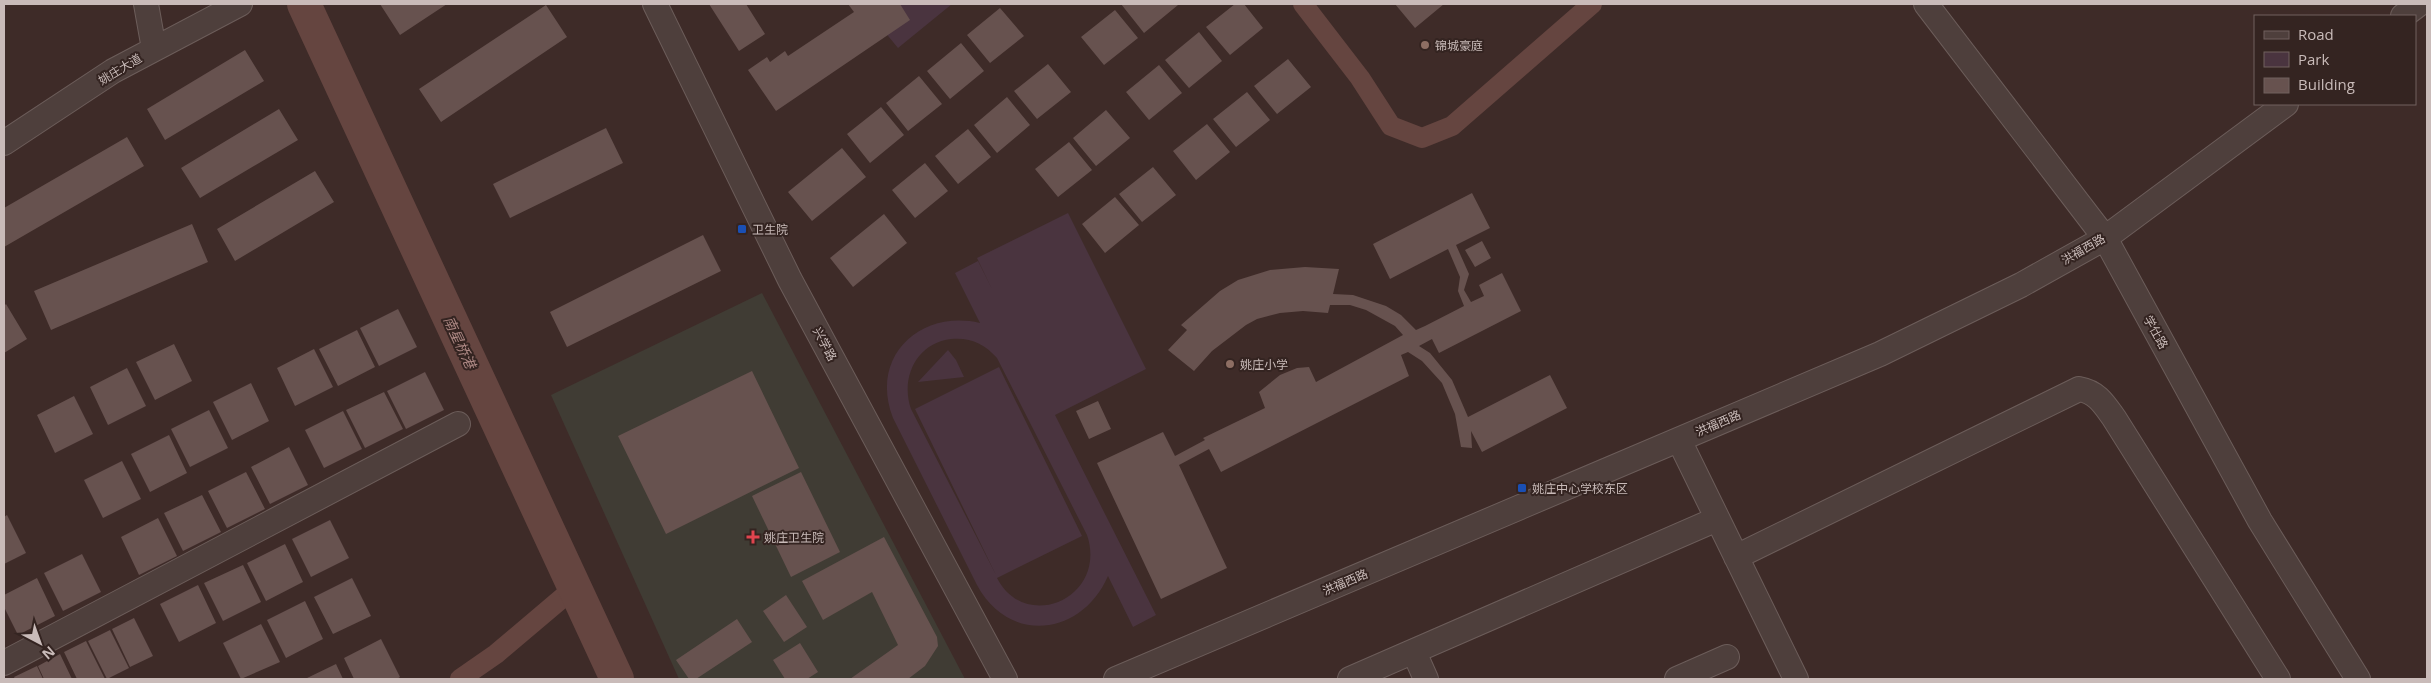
<svg xmlns="http://www.w3.org/2000/svg" width="2431" height="683" font-family="'Open Sans','Noto Sans SC',sans-serif">
  <rect width="100%" height="100%" fill="#3e2b28"/>
  <path fill="#403c34" d="M762 293 965 679H679L551 395Z"/>
  <path fill="#4a343f" fill-rule="evenodd" d="M883 4H952L898 48 870 14Z
    M1068 213 1146 369 1055 415 1156 615 1133 627 1108 576C1082 636 1009 645 977 585L893 418C869 357 920 309 980 323L955 273 978 261 992 289 977 258ZM951 339C970 337 985 344 997 358L1087 535C1108 597 1026 634 997 578L1082 536 999 367 915 409 996 575 911 409C900 377 917 343 951 339Z
    M948 350 956 360 964 377 918 382Z"/>
  <g fill="none" stroke-linecap="round" stroke-linejoin="round">
    <path stroke="#654540" stroke-width="20" d="M1303 4 1360 78 1391 126 1422 138 1452 126 1592 4
      M460 679 496 654 574 588"/>
    <path stroke="#654540" stroke-width="34" d="M304 4 617 679"/>
  </g>
  <path fill="#67524f" d="M380 4H447L400 35Z
    M709 4H746L765 34 739 51Z
    M848 4H900L910 20 776 111 748 70 767 57 770 62 785 51 788 56 854 12Z
    M1121 4H1177L1178 5 1144 33Z
    M1235 4H1244L1263 28 1230 55 1206 27Z
    M1395 4H1444L1415 28Z
    M546 5 567 37 441 122 419 89Z
    M1000 8 1024 36 990 63 967 35Z
    M1115 10 1138 38 1104 65 1081 37Z
    M1199 32 1222 61 1189 88 1165 60Z
    M961 43 984 71 950 99 927 71Z
    M245 50 264 81 165 140 147 109Z
    M1288 59 1311 87 1277 114 1254 86Z
    M1048 64 1071 92 1037 119 1014 91Z
    M1159 65 1182 93 1149 120 1126 92Z
    M919 76 942 104 908 131 886 103Z
    M1247 92 1270 120 1236 147 1213 119Z
    M1007 97 1030 125 997 153 974 125Z
    M881 107 904 135 870 163 847 134Z
    M279 109 298 140 200 198 181 168Z
    M1106 110 1130 138 1096 166 1073 138Z
    M1207 124 1230 152 1196 180 1173 151Z
    M606 128 623 163 510 218 493 184Z
    M968 129 991 157 958 184 935 156Z
    M127 137 144 166 4 247V208Z
    M1069 142 1092 170 1058 197 1035 169Z
    M842 148 866 177 812 221 788 192Z
    M925 163 948 191 915 218 892 190Z
    M1153 167 1176 195 1142 222 1119 194Z
    M315 171 334 202 235 261 217 229Z
    M1472 193 1490 228 1456 245 1469 274 1464 290 1471 302 1484 296 1479 285 1502 273 1521 311 1439 353 1432 339 1419 346 1430 353 1452 380 1468 417 1550 375 1567 408 1482 452 1471 431 1472 448 1461 447 1455 414 1442 383 1422 361 1408 352 1401 355 1409 376 1221 472 1209 449 1179 465 1227 568 1161 599 1097 463 1163 432 1175 456 1205 440 1203 438 1265 408 1259 392 1280 375 1297 368 1309 367 1316 382 1403 335 1395 326 1366 310 1350 305H1330L1328 313 1303 311 1280 313 1257 319 1246 325 1212 351 1194 371 1168 350 1187 330 1181 325 1220 291 1238 280 1270 270 1305 267 1339 269 1333 294 1353 295 1386 306 1401 315 1416 330 1425 326 1464 306 1458 291 1460 277 1448 249 1390 279 1373 244Z
    M1115 197 1139 225 1105 253 1082 224Z
    M884 214 907 243 853 287 830 258Z
    M192 224 208 262 51 330 34 291Z
    M703 235 721 271 567 347 550 312Z
    M1482 241 1491 258 1475 267 1465 250Z
    M6 304 27 339 4 353V306Z
    M398 309 417 347 379 366 360 328Z
    M357 330 375 367 338 386 319 349Z
    M174 344 192 381 155 400 136 362Z
    M314 349 333 387 295 406 277 368Z
    M127 368 146 406 108 425 90 387Z
    M752 371 799 468 666 534 618 436Z
    M425 372 444 410 406 429 387 391Z
    M251 383 269 421 232 440 213 402Z
    M384 392 403 429 365 448 346 410Z
    M74 396 93 434 55 453 37 415Z
    M1098 401 1111 429 1089 439 1076 411Z
    M209 410 228 448 190 467 171 429Z
    M343 411 362 449 324 468 305 430Z
    M169 435 187 473 150 492 131 454Z
    M289 447 308 485 270 504 251 467Z
    M122 461 141 499 103 518 84 480Z
    M246 472 265 509 227 528 208 491Z
    M801 472 840 552 791 577 752 496Z
    M202 495 221 532 183 551 164 513Z
    M7 515 26 553 4 564V517Z
    M158 518 177 556 139 575 121 537Z
    M330 520 349 558 311 577 292 539Z
    M884 537 937 637 938 646 925 666 908 679H850L898 645 872 592 823 620 802 581Z
    M285 544 303 582 266 601 247 563Z
    M82 554 101 592 63 611 44 573Z
    M243 565 261 602 223 621 204 583Z
    M37 578 55 616 18 635 4 607V595Z
    M352 578 371 616 333 634 314 597Z
    M198 585 216 623 179 642 160 604Z
    M786 595 807 627 784 642 763 611Z
    M305 601 323 639 286 658 267 620Z
    M134 618 153 656 130 667 112 629Z
    M737 619 752 642 696 679H689L676 660Z
    M261 624 280 662 241 679 223 643Z
    M110 630 129 668 107 679 88 641Z
    M381 639 400 677 397 679H354L344 658Z
    M86 641 105 679H77L64 652Z
    M800 643 818 672 807 679H785L773 660Z
    M60 654 72 679H44L38 666Z
    M336 664 343 679H305Z
    M37 666 43 679H15L14 677Z"/>
  <g fill="none" stroke-linecap="round" stroke-linejoin="round">
    <g stroke="#6c5d5a" stroke-width="26">
      <path id="minor" d="M146 4 154 49
        M655 4 790 280 1005 679
        M1926 4 2105 238 2260 521 2358 679
        M2403 16 2419 4
        M4 143 113 71 240 4
        M1679 440 1796 679
        M1736 557 2079 389C2097 392 2104 404 2114 418L2278 679
        M1414 652 1426 679
        M4 663 458 424
        M1116 679 1880 354 2021 285 2105 238 2286 104
        M1350 679 1717 519
        M1677 679 1727 657"/>
    </g>
    <use href="#minor" stroke="#4e3f3c" stroke-width="24"/>
  </g>
  <g fill="#8d6e63" stroke="#342421" stroke-width="2">
    <circle cx="1425" cy="45" r="5"/>
    <circle cx="1230" cy="364" r="5"/>
  </g>
  <g fill="#1a4fb4" stroke="#342421" stroke-width="2">
    <rect x="737" y="224" width="10" height="10" rx="2.5"/>
    <rect x="1517" y="483" width="10" height="10" rx="2.5"/>
  </g>
  <path fill="#e0444e" stroke="#342421" stroke-width="2" d="M750.5 529.5h5v5h5v5h-5v5h-5v-5h-5v-5h5z"/>
  <g text-anchor="middle" dominant-baseline="central" stroke-width="4" stroke-linejoin="round" paint-order="stroke">
    <g font-size="12" fill="#c9bbb9" stroke="#342421" text-anchor="start">
      <text x="1435" y="45">锦城豪庭</text>
      <text x="752" y="229">卫生院</text>
      <text x="1240" y="364">姚庄小学</text>
      <text x="1532" y="488">姚庄中心学校东区</text>
      <text x="764" y="537">姚庄卫生院</text>
    </g>
    <g font-size="12" fill="#c9bbb9" stroke="#342421">
      <text transform="translate(120 69) rotate(-31)">姚庄大道</text>
      <text transform="translate(2083 249) rotate(-30)">洪福西路</text>
      <text transform="translate(2156 332) rotate(61)">学仕路</text>
      <text transform="translate(825 344) rotate(62)">兴学路</text>
      <text transform="translate(1718 423) rotate(-23)">洪福西路</text>
      <text transform="translate(1345 582) rotate(-23)">洪福西路</text>
    </g>
    <g font-size="14" font-style="italic" fill="#ad8884" stroke="#342421">
      <text transform="translate(460 342) rotate(65)">南星桥港</text>
    </g>
  </g>
  <rect width="2431" height="683" fill="none" stroke="#c9bbb9" stroke-width="10"/>
  <rect x="2254" y="15" width="162" height="90" fill="#342421" stroke="#70605e"/>
  <rect x="2264" y="31" width="25" height="8" fill="#4e3f3c" stroke="#70605e"/>
  <text x="2298" y="40" font-size="15" fill="#c9bbb9">Road</text>
  <rect x="2264" y="52" width="25" height="15" fill="#4a343f" stroke="#70605e"/>
  <text x="2298" y="65" font-size="15" fill="#c9bbb9">Park</text>
  <rect x="2264" y="78" width="25" height="15" fill="#67524f" stroke="#70605e"/>
  <text x="2298" y="90" font-size="15" fill="#c9bbb9">Building</text>
  <g transform="translate(40 643) rotate(139)" stroke="#342421" stroke-width="4" paint-order="stroke">
  <path d="M0-4L9 19L0 12L-9 19Z" fill="#c9bbb9"/>
  <text y="-8" font-size="14" font-weight="bold" text-anchor="middle" fill="#c9bbb9">N</text>
  </g>
</svg>
